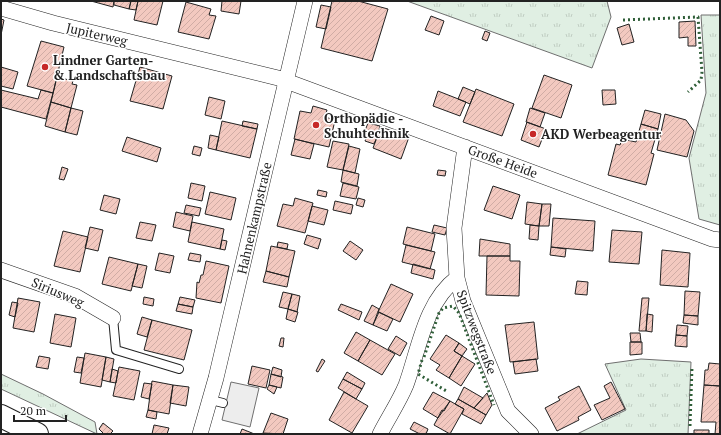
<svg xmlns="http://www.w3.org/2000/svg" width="721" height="435" font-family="'PT Serif',serif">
  <defs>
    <pattern id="grass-tufts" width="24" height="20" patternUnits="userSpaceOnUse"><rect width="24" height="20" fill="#e0efe3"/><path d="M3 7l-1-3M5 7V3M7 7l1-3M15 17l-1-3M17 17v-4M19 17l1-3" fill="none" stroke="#c0cdc2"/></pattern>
    <pattern id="building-hatch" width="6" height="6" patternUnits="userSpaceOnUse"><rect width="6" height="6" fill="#f3c9c0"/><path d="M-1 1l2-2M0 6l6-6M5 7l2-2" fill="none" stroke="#d0aca5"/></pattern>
  </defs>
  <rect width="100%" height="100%" fill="#fff"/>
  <path fill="url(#grass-tufts)" stroke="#6f6f6f" d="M407 1H607L611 17 592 68Z
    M701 15H720V225L699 219 689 158 706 93Z
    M641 359 691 362 688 434H577L626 410 605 364Z
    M1 374 43 394 95 422 97 434 1 389Z"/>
  <path fill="#ededed" stroke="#6f6f6f" d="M231 382 259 388 250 427 222 420Z"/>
  <path fill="url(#building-hatch)" stroke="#222" d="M91 1H114L113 7Z
    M114 1H131L129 9 114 5Z
    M131 1H138L136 10 129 9Z
    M138 1H163L157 25 134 20Z
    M222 1H241L239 14 221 11Z
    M332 1H358L388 9 372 61 321 48Z
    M186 2 211 9 209 15 216 16 209 39 178 32Z
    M321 5 331 7 326 29 316 27Z
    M431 16 444 21 439 35 425 30Z
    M1 19 4 20 1 35Z
    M695 21 696 46H688V37L679 38V22Z
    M629 24 634 42 622 45 617 28Z
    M485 31 490 33 487 41 482 39Z
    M41 41 64 47 53 93 27 86Z
    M1 67 18 72 13 89 1 86Z
    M140 67 172 76 163 109 130 101Z
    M544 75 572 85 561 118 532 108Z
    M57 77 73 81 72 84 77 85 71 108 51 102Z
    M463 87 475 92 470 104 458 99Z
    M476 89 514 104 502 136 463 122Z
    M1 90 38 99 41 90 53 93 46 119 1 107Z
    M602 90H615L616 104 603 105Z
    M438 91 466 102 460 116 433 106Z
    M209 97 225 101 221 119 205 115Z
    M51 102 71 108 65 132 45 126Z
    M313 106 327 110 325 117 335 120 329 147 294 139 300 111 311 113Z
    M71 108 83 111 77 135 65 132Z
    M530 108 545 113 540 127 526 122Z
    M645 110 661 114 658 129 641 124Z
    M665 114 686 120 694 131 687 157 657 150Z
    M222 121 257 129 250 158 216 150Z
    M243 121 258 124 257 129 242 126Z
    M527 122 546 129 539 147 521 140Z
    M368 123 380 126 377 137 364 133Z
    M641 124 658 129 651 153 654 154 646 185 608 175 616 144 620 145 622 139 636 142Z
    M381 127 409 137 401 159 373 148Z
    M368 134 377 137 374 144 365 141Z
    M210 135 219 137 216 150 208 148Z
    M127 137 161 148 157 162 122 151Z
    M295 139 314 144 310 159 291 155Z
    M333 141 349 144 343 170 327 167Z
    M194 146 202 148 200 156 192 154Z
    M349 146 360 149 355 173 343 170Z
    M62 167 68 169 64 180 59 179Z
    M343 170 359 174 357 186 341 182Z
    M438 170 446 171 445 176 437 175Z
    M191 183 205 186 202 201 188 198Z
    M343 183 359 187 356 199 340 196Z
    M493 186 520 195 512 219 484 210Z
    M318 190 327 192 326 197 317 195Z
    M210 192 236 198 231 220 205 214Z
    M104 195 120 199 116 214 100 210Z
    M295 198 313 203 305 233 277 226 283 204 293 206Z
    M358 198 365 200 363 207 356 205Z
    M335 201 353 205 351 214 333 210Z
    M527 202 542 204 539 226 525 224Z
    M542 204H551L549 226H539Z
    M186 205 201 208 199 216 184 213Z
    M312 206 328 210 324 225 308 221Z
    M176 212 193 216 190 231 173 227Z
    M553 218 595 221 593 251 551 247Z
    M140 222 156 225 152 241 136 238Z
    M192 222 224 229 220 249 188 242Z
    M434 225 447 228 445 235 432 232Z
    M530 225 539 226 538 240 529 239Z
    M90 227 103 230 98 251 85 248Z
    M407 227 435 234 431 251 403 244Z
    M612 230 642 232 639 264 609 262Z
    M63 231 88 237 80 272 54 266Z
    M307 235 321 239 318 249 304 244Z
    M480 239 510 244V256H479Z
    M222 240 227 241 225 250 220 249Z
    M350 241 363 250 356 260 343 251Z
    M278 242 288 244 287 249 277 247Z
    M406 245 435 252 430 269 402 262Z
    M271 246 295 251 289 277 266 271Z
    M551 247 566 249 565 257 550 255Z
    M662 250 690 253 688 287 660 285Z
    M159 253 174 256 170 273 155 270Z
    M190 253 201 255 200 262 188 260Z
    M487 256H510V261H520L519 296 486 295Z
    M109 257 138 264 131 291 102 284Z
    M206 261 229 266 221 303 196 298 197 282 199 283 201 275H203Z
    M138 264 147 266 142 288 132 286Z
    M413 264 435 270 433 279 411 273Z
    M266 271 289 277 287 287 263 282Z
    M577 281 588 282 587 295 575 294Z
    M391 284 413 294 400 322 378 312Z
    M685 291 700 292 698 316 684 315Z
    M283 292 292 294 288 309 279 307Z
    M292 294 300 296 297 312 288 309Z
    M144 297 154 299 153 306 143 304Z
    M180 297 195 300 193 307 178 304Z
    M18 298 40 302 34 332 13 328Z
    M642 298H649L646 331H639Z
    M12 302 18 303 15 317 9 315Z
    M178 304 193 307 192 314 176 311Z
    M341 304 362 312 359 320 338 310Z
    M372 305 379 309 373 325 364 321Z
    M288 309 298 312 295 322 286 319Z
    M379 312 393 319 387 331 373 325Z
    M55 314 76 318 71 347 50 343Z
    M647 314 653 315 652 332 646 331Z
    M684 315 698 316V325L683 323Z
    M142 317 152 320 147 337 137 334Z
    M152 320 192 330 184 360 144 350Z
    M534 322 538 359 510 362 505 325Z
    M677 325 688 326 687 336 676 335Z
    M356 332 370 340 358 361 344 353Z
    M630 333H640L641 342H631Z
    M446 335 459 343 454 351 462 356 449 378 436 370 440 365 430 359Z
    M676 335 687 336V347L675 346Z
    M396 336 407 343 400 356 388 349Z
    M281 338H284L283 347 279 346Z
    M370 340 395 354 382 375 358 361Z
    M630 342H642V354L630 355Z
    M459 343 467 349 462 356 454 351Z
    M85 353 106 357 101 387 80 383Z
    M39 356 50 358 48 369 36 367Z
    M462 356 475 364 461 386 449 378Z
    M77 357 84 358 81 373 74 372Z
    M106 357 114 359 110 382 102 380Z
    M322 359 325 361 318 372 316 371Z
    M536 359 538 371 515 374 513 362Z
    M709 363 720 364V386L704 385 705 370H708Z
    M252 366 270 370 266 388 248 384Z
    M119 367 140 371 134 400 113 396Z
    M273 367 282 370 281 377 271 374Z
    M112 369 118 371 116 383 110 382Z
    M347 372 365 383 362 389 343 379Z
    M271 374 283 377 281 388 269 385Z
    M343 379 362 389 356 399 338 388Z
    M152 381 173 385 169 414 148 410Z
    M611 382 625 409 602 420 594 405 610 398 604 386Z
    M144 383 152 384 149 399 141 397Z
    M173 385 189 387 186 406 170 403Z
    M269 385 277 387 274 394 267 389Z
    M704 385 720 386V434H715L716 422H701Z
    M579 386 591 410 578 417 579 420 557 431 545 408 560 400 558 397Z
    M464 387 483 398 474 408 458 399Z
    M344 392 368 406 352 433 329 420Z
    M433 392 450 401 438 418 423 409Z
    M487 393 492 405 486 415 474 408Z
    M458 399 486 415 481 424 462 414 464 409 455 404Z
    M450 401 464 409 450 434 434 425 442 410 444 411Z
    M148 410 157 412 156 419 146 417Z
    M271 413 288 419 283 434 263 433Z
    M414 422 428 429 426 434H420L410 429Z
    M103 423 113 431 110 434H104L99 429Z
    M154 425 169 428 167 434H152Z
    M242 429 252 433 254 434H240Z
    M694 430H709V434H694Z"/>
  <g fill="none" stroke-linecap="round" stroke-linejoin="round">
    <g stroke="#222" stroke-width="10">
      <path id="lane" d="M113 318 116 350 179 369
        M211 400 223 403"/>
    </g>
    <g stroke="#222" stroke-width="16">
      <path id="street" d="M1 8 53 23 278 78 712 239 720 240
        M465 147 454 228 457 278 463 301 508 411 531 434
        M1 270 75 296 113 318
        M200 434 216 378 305 1
        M380 434C388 418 399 402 406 385 419 349 425 302 457 278"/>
    </g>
    <g stroke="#222" stroke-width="24">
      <path id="secondary" d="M1 416 37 434"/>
    </g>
    <use href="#lane" stroke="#fff" stroke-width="8"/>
    <use href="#street" stroke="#fff" stroke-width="15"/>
    <use href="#secondary" stroke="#fff" stroke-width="22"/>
    <path stroke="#2f5e38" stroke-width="3" stroke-dasharray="2 3" stroke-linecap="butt" d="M623 20 698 17 702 72 701 80 688 92
      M424 357 439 313 443 308 453 306 459 313 494 405
      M422 360 418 374 448 392
      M690 426 692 367"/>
  </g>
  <g fill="#c62828" stroke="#fff" stroke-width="1.5">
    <circle cx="45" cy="67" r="4"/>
    <circle cx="316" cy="125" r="4"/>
    <circle cx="533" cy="134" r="4"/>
  </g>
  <g text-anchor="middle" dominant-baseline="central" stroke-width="3" stroke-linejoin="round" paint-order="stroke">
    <g font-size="13" fill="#222" stroke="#fff">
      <text transform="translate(97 34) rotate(13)">Jupiterweg</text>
      <text transform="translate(503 161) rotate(20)">Große Heide</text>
      <text transform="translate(254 218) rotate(-77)">Hahnenkampstraße</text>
      <text transform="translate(58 292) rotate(23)">Siriusweg</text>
      <text transform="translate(477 332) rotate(69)">Spitzwegstraße</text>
    </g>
    <g font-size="13" font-weight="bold" fill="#222" stroke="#fff" text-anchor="start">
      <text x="53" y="60">Lindner Garten-<tspan x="53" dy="15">&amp; Landschaftsbau</tspan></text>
      <text x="324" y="118">Orthopädie -<tspan x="324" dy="15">Schuhtechnik</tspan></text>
      <text x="541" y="134">AKD Werbeagentur</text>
    </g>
  </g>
  <rect width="721" height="435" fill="none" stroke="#222222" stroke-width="4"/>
  <path d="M14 415v6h52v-6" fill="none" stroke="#222222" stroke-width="2"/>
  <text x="20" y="415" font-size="12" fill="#222222" stroke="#ffffff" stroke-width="3" paint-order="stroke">20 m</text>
</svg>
